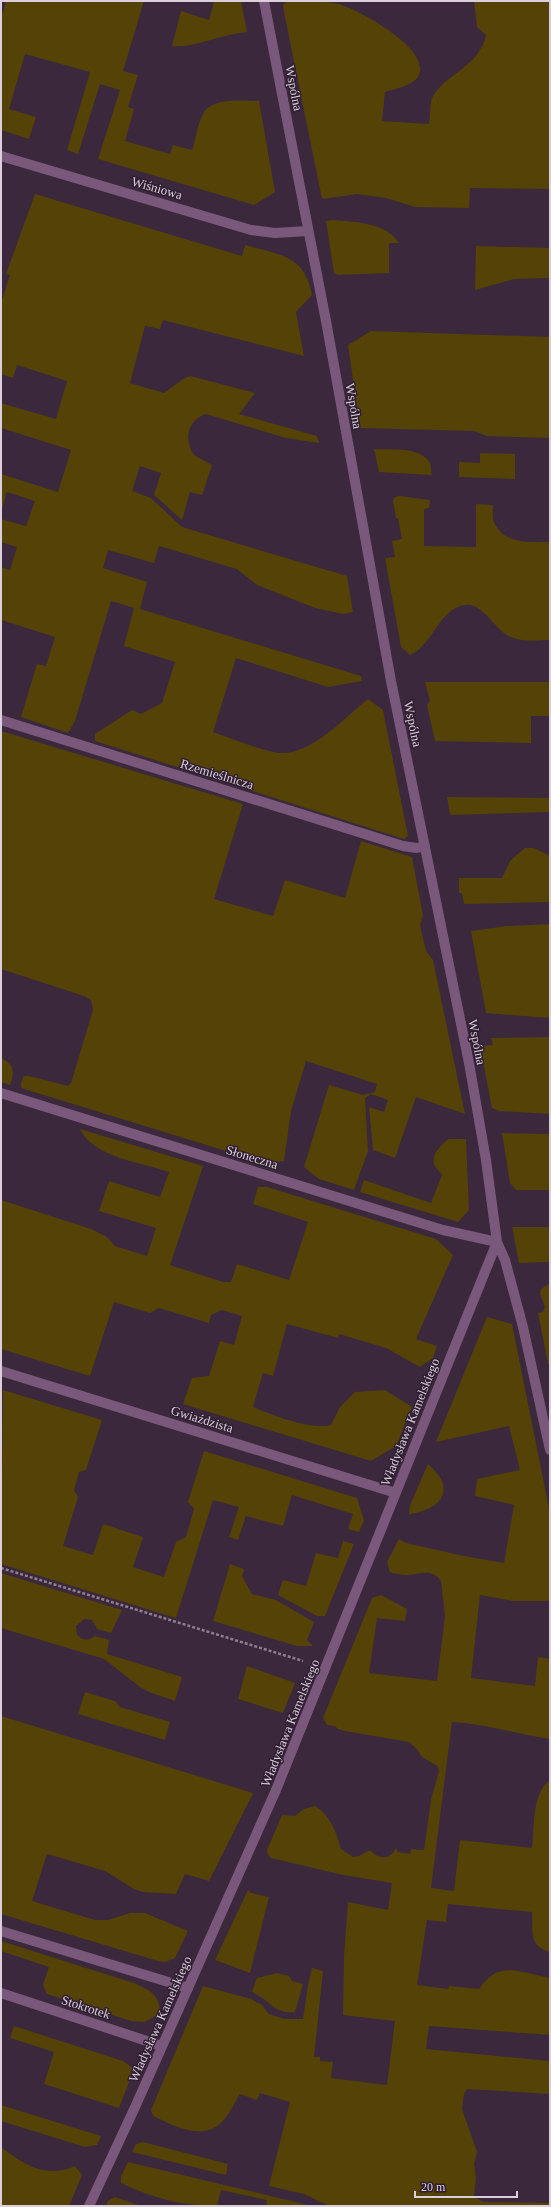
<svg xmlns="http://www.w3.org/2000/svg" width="551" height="2207" font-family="'Times New Roman',serif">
  <rect width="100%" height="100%" fill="#3b283c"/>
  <path fill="#544206" d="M6 1H144L123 71 138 75 128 107 134 109 125 141 170 154 173 145 192 150C196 139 197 125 203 114 212 97 243 101 259 101L275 192 254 205 98 159 120 90 100 84 78 154 67 150 90 72 25 54 9 109 36 117 29 139 1 130V12L3 13Z
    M214 1H241L247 32C221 34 197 48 172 46L181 11 209 20Z
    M287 1C304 1 323 0 339 4 359 10 434 50 418 77 412 86 394 89 385 92L382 121 429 124C431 116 429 103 433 96 449 71 479 67 486 35L477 27 474 1H550V189L470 188 469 208 415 207 386 198 357 194 322 199 284 12 283 5Z
    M35 194 242 256 245 245C280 255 304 254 312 295L296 312 304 356 163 320 160 329 145 326 130 383 164 393 183 379 190 376 255 393 239 414 317 436 319 443 286 438 206 414C188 420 183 439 194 455L212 465 202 495 190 492 182 520 154 495 161 473 140 466 132 491 151 498 182 527 347 576 353 612 343 614 315 608 257 585 237 569 159 546 154 563 108 550 103 568 147 582 140 609 361 676 362 681 328 687 236 658 213 732C227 737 266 752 280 753 312 755 345 717 368 699L383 710 408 836 404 839 95 741V734L132 710 141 714 162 703 175 662 124 646 134 608 111 601 75 721 68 733 21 717 37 664 46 666 55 637 1 620V567L10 570 17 547 1 542V519L26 526 35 501 7 492 1 512V474L58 492 71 450 1 428V403L56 419 67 381 17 365 13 378 1 374V303L10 275 6 274Z
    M332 220C354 222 386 222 399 243H389V273L338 275 334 273 326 221Z
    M476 246 550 248V278L514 279 475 290Z
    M371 331 550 337V438L487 436 474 431 360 428 348 345Z
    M374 449C390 450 420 446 430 463 431 466 431 472 432 475L379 472Z
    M480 453 515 454V479L459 477V462L480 463Z
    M399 496 430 500 429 508 424 509V546L476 547V504L493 505C493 511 492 520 495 524 506 545 531 542 550 542V640C539 640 525 642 513 638 491 631 482 592 454 609 436 620 430 646 410 655L401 647 385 558 395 557 392 541 402 539 398 518H396L393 501 395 497Z
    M425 682H550V716H531V743L435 741 427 705 430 701Z
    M1 731 243 804 214 899 273 916 285 880 345 898 361 841 412 857 423 915 420 925 426 951 433 960 465 1114 416 1097 395 1158 373 1150 369 1107 384 1112 388 1100 371 1094 365 1098 368 1151 354 1190 319 1179 304 1167 329 1085 363 1095 375 1092 377 1084 306 1061 291 1111 284 1161 265 1163 21 1088V1082L24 1076H29L68 1086 71 1083 93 1010 91 1000 84 996 1 969Z
    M447 797 550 798V812L450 815Z
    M525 848H534L550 856V902L464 904 462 893H459V878H502L510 861Z
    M550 924V1018L486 1013 471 931 507 926Z
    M550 1037V1114L499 1111 492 1108 480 1046 493 1045 491 1038Z
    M1 1058C14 1064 15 1072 10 1085L1 1082Z
    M80 1129 203 1166 170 1265 223 1282H231L237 1264 289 1280 308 1222 253 1204 258 1187H267L436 1239 453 1255 416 1339 437 1346 433 1358 420 1367 386 1348 339 1334 338 1338 287 1324 273 1376 263 1373 253 1407C272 1415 311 1430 331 1425L340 1407 355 1392 385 1390 412 1407 396 1446 371 1461 183 1404 192 1378 209 1376 220 1341 234 1345 242 1316 222 1310 211 1315 209 1323 159 1308 150 1313 114 1302 90 1376 1 1349V1200L91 1229 107 1237 115 1246 147 1256 156 1228 99 1211 109 1181 160 1197 169 1172C141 1162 94 1158 80 1129Z
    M502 1133 550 1134V1190H516L510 1183Z
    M449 1139H466L469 1210 458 1222 360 1192 364 1180 431 1203 442 1175C440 1172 436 1168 434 1164 431 1155 442 1143 449 1139Z
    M512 1227H550V1262L519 1263Z
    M550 1283V1364H548L538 1313 543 1312 545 1307 540 1294 541 1289Z
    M487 1317 512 1324 550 1513V1601H513L480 1595 471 1678 535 1686 538 1657 550 1659V1739C517 1734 485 1724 452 1722L431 1888 454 1891 460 1840 532 1848C535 1827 531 1794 550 1780V1952C528 1946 533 1930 532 1912L448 1904 446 1922 427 1920 417 1985 448 1989 449 1986 479 1989C499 1959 520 1973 550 1978V2035L429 2026 426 2049 550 2061V2094L467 2089 464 2094 462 2109 477 2152 474 2164 476 2178 474 2197 484 2202 550 2203V2206H329L304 2194 269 2186 290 2102 260 2093 257 2100 240 2094C234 2103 230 2114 223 2121 204 2142 174 2126 153 2116L151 2110 203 1986 251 1999 262 2005 269 2014 285 2019H303L308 1985 312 1968 323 1971 314 2057H320V2061L333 2062 331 2078 387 2085 395 2021 343 2015 344 1955 348 1902 388 1910 392 1883 343 1875 271 1858 268 1855 267 1850 282 1815 295 1816 304 1809 315 1806C330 1814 337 1834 341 1849L353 1857 359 1856 370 1850C378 1859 390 1861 396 1848L398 1852 410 1854 411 1849 424 1850 431 1800 439 1771 437 1766 422 1757 417 1749 409 1742 345 1731 338 1729 335 1726 327 1725 323 1718 372 1598 381 1595 407 1609 405 1621 377 1618 369 1673 437 1681 445 1616 441 1581C432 1567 418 1575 406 1575 401 1575 395 1573 390 1572L387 1562 399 1539 406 1543 464 1556 504 1563 514 1505 475 1496 477 1479 520 1470 509 1426 436 1442Z
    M3 1390 102 1420 86 1470 79 1472 74 1490 78 1497 63 1546 93 1555 103 1524 143 1537 133 1567 164 1577 176 1542 186 1537 194 1509 188 1502 204 1451 357 1498 364 1520 359 1532 348 1529 353 1514 292 1495 283 1526 246 1516 238 1540 229 1537 239 1507 213 1500 176 1618 1 1564Z
    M428 1464C433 1469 441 1476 443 1484 448 1504 423 1513 409 1514L410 1505Z
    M343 1541 354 1544 325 1616H317L278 1595 283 1580 306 1586 316 1553 338 1558Z
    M230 1564 244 1569 242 1576 252 1594 276 1600 314 1622 307 1640 313 1646H297L213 1621Z
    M1 1573 122 1610 111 1633 97 1629 92 1620 84 1619 76 1626 77 1635C83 1641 89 1641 95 1636L109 1640 107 1654 182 1677 175 1701 149 1692 140 1687 104 1659 1 1628Z
    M247 1666 295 1683 283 1713 238 1699Z
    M85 1692 115 1701 120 1707 170 1722 165 1740 78 1714Z
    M1 1716 253 1793 209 1881 185 1874 176 1894 143 1892 134 1889 105 1871 47 1854 32 1901 95 1920H108L130 1913H145L188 1931 175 1958 165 1962 158 1961 1 1914Z
    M248 1890 251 1893 269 1897 250 1973 215 1960Z
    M1 1941 134 1983C149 1990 160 1994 160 2013L145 2022 131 2021 47 1994 43 1985 49 1967 1 1951Z
    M277 1973 289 1976 292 1981 303 1984 295 2012C273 2014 271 2000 252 1992L257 1978Z
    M14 2026 123 2061 134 2069 119 2108 44 2084 54 2052 10 2038Z
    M1 2105 101 2136 97 2145 85 2147 1 2121Z
    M143 2142 228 2164 226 2175 132 2152 136 2144Z
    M1 2147C24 2165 47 2179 75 2166L82 2175 69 2206H1Z
    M128 2162 308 2205V2206H266L267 2200 221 2190 217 2206C182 2206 152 2198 121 2183V2176Z
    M115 2197 141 2206H106L108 2201Z"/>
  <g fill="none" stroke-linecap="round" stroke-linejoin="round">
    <path stroke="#8e7f8f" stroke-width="2.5" stroke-dasharray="3 2" stroke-linecap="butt" d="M1 1568 303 1661"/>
    <path stroke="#7a587c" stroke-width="10" d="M1 1931 188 1988"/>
    <path stroke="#7a587c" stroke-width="10" d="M264 1 326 321 391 681 469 1063 486 1160 497 1242 505 1260 523 1327 550 1450
      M1 156 251 230 275 233 308 231
      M1 720 403 846 417 848 425 846
      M1 1093 443 1230 497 1242
      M1 1371 396 1493
      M1 1993 162 2046
      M89 2206 136 2105 276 1790 497 1242"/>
  </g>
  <g text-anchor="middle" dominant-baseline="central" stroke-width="3" stroke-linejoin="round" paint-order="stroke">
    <g font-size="13" fill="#dbcfdc" stroke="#301e32">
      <text transform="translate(294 88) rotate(79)">Wspólna</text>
      <text transform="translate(157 188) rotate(16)">Wiśniowa</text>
      <text transform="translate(354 406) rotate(80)">Wspólna</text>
      <text transform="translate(413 724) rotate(78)">Wspólna</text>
      <text transform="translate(217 774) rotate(17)">Rzemieślnicza</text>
      <text transform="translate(477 1042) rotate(79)">Wspólna</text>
      <text transform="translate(252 1157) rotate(17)">Słoneczna</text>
      <text transform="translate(202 1419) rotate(17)">Gwiaździsta</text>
      <text transform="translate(410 1422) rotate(-68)">Władysława Kamelskiego</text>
      <text transform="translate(290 1723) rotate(-68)">Władysława Kamelskiego</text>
      <text transform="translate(86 2007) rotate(18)">Stokrotek</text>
      <text transform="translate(160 2019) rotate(-66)">Władysława Kamelskiego</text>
    </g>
  </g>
  <rect width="551" height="2207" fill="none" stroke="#dbcfdc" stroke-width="4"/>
  <path d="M415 2191v6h102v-6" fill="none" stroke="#dbcfdc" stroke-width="2"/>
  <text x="421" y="2191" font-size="12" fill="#dbcfdc" stroke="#301e32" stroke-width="3" paint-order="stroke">20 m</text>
</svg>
